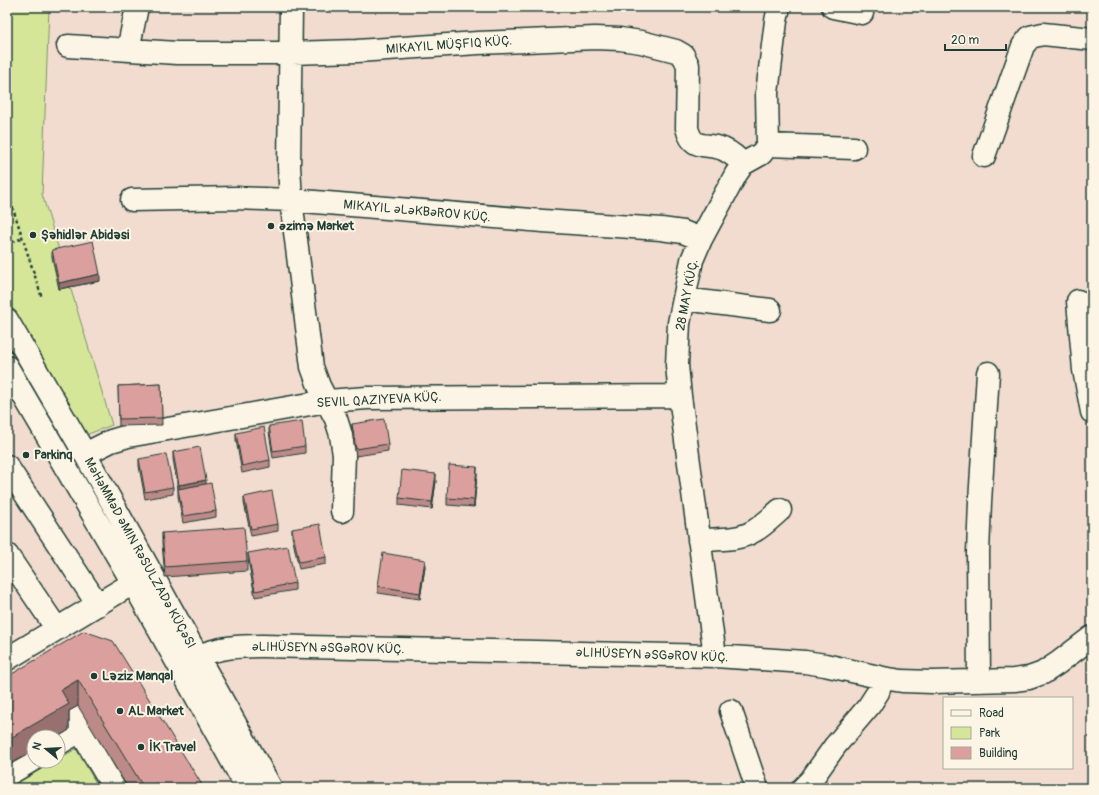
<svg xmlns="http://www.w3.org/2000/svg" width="1099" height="795" font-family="Pangolin,sans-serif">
  <rect width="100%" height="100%" fill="#f2dcd0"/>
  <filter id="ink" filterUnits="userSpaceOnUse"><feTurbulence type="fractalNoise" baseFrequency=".025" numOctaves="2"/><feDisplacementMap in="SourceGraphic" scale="8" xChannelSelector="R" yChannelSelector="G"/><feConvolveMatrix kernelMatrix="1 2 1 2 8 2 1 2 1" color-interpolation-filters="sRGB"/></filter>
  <g filter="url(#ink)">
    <path fill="#d6e699" stroke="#7a9266" d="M7 7H49L42 194 112 425 83 436 7 303Z
      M76 749 99 788H9L55 761H58V759Z"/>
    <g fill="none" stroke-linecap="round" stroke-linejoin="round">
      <g stroke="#1f3d34" stroke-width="25">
        <path id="minor" d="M291 7 289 166 291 200 312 367 319 386 336 419 341 435 344 455 342 511
          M833 7 862 13
          M68 46 177 53H291L357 51 478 43 595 38 620 39 641 42 676 51 683 55 688 65 687 128C693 152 706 142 723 149 732 153 737 158 743 164
          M128 50 137 7
          M768 145 854 148
          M984 156 1023 46 1030 37 1043 34 1092 39
          M132 200 236 198 291 200 543 221 661 229 683 232 701 239
          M684 299 770 310
          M1078 301 1084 370 1092 412
          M85 454 111 441 128 436 327 401 367 398 680 396
          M7 466 98 605
          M699 540C717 539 738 541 754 531 763 526 772 517 780 510
          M7 555 57 629
          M715 656 680 396 677 365 679 323 692 260 701 239 736 174 743 164 761 154 768 145 767 93 776 21 779 7
          M7 659 133 583
          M183 667C188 663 193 658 199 656 219 647 240 646 262 646L715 656 805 662 825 665 883 678 902 681 932 682 1014 680 1029 678 1043 673 1058 663 1092 637
          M979 681 978 553 980 502 988 373
          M731 711 757 788
          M69 712 114 788
          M58 744 80 731
          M7 775 34 759
          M803 788 811 780 835 746 869 706 878 692 883 678"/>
      </g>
      <g stroke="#1f3d34" stroke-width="25">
        <path id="major" d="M7 320 85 454 271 788
          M7 367 133 583 247 788"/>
      </g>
      <path stroke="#1f3d34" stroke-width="2.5" stroke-dasharray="3 3" stroke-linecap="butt" d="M7 190 42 298
        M7 244 23 238"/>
      <use href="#minor" stroke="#fcf5e5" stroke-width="22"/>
      <use href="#major" stroke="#fcf5e5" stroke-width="22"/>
    </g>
    <path fill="#bc8a88" stroke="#1f3d34" d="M52 250 100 281 59 289 52 257Z
      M161 384 162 425 119 426 118 386Z
      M352 424 388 444V451L356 456 352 431Z
      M269 426 305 446V453L273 458 269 432Z
      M236 433 270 460V467L242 473 236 440Z
      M173 452 206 484 216 511V517L183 523 178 496V489L173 459Z
      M139 459 173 487V494L145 499 139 466Z
      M477 474 474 507 447 505V498Z
      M436 481 432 509 399 505V498Z
      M244 497 278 524V531L251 536 244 503Z
      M292 529 326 557V564L299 569 292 536Z
      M162 533 247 561V571L165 577 162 543Z
      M248 553 295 583V590L255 597 248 560Z
      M425 567 420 599 378 593V586Z
      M84 631 204 788H128L78 706 69 711V730L58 737H34V751L7 766Z"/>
    <path fill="#99706f" stroke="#1f3d34" d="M100 274V281L59 289V283Z
      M477 467V474L474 507V500Z
      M436 474V481L432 509V502Z
      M206 480V487L179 492V485Z
      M425 560V567L420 599V593Z
      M78 680V706L69 711V730L58 737H34V751L7 766V740L61 690Z
      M157 783V788H149Z"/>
    <path fill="#dba09e" stroke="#1f3d34" d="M93 241 100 274 59 283 52 250Z
      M161 384 162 418 119 419 118 386Z
      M384 419 388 444 356 449 352 424Z
      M302 421 305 446 273 451 269 426Z
      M264 427 270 460 242 466 236 433Z
      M200 447 206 480 179 485 173 452Z
      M166 454 173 487 145 492 139 459Z
      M449 465 477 467 474 500 447 498Z
      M402 470 436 474 432 502 399 498Z
      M211 483 216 511 183 516 178 489Z
      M272 491 278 524 251 529 244 497Z
      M320 524 326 557 299 562 292 529Z
      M244 527 247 561 165 567 162 533Z
      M288 546 295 583 255 591 248 553Z
      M383 553 425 560 420 593 378 586Z
      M84 631 113 641 204 788H161L157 783 149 788H144L78 680 61 690 69 704 7 740V677Z"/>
  </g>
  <g fill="#1f3d34" stroke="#fcf5e5" stroke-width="1.5">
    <circle cx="271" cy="226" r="4"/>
    <circle cx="33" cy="235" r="4"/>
    <circle cx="26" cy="455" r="4"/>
    <circle cx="94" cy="676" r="4"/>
    <circle cx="120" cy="711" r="4"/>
    <circle cx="141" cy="747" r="4"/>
  </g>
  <g text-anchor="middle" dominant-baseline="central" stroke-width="4" stroke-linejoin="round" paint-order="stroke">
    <g font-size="13" fill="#1f3d34" stroke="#fcf5e5">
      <text transform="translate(449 45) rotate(-4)">MIKAYIL MÜŞFIQ KÜÇ.</text>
      <text transform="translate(417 211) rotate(5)">MIKAYIL ƏLƏKBƏROV KÜÇ.</text>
      <text transform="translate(687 295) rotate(-79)">28 MAY KÜÇ.</text>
      <text transform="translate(379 400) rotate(-3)">SEVIL QAZIYEVA KÜÇ.</text>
      <text transform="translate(140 553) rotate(61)">MƏHƏMMƏD ƏMIN RƏSULZADƏ KÜÇƏSI</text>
      <text transform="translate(328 648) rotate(1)">ƏLIHÜSEYN ƏSGƏROV KÜÇ.</text>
      <text transform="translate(652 655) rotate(2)">ƏLIHÜSEYN ƏSGƏROV KÜÇ.</text>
    </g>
    <g font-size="13" font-weight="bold" fill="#1f3d34" stroke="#fcf5e5" text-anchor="start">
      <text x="279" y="226">Əzimə Market</text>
      <text x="41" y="235">Şəhidlər Abidəsi</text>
      <text x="34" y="455">Parkinq</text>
      <text x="102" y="676">Ləziz Manqal</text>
      <text x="128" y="711">AL Market</text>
      <text x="149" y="747">İK Travel</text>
    </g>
  </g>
  <rect width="1099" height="795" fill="none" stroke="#fcf5e5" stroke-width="24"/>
  <rect x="12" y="12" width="1075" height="771" fill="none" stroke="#1f3d34" stroke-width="1.5" filter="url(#ink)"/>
  <rect x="943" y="697" width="130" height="72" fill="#fcf5e5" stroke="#a4ab9e"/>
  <rect x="951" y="710" width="20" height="6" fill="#fcf5e5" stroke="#a4ab9e"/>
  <text x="979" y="717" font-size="12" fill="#1f3d34">Road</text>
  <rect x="951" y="727" width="20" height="12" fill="#d6e699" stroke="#a4ab9e"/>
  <text x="979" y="737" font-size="12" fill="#1f3d34">Park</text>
  <rect x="951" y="747" width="20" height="12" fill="#dba09e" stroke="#a4ab9e"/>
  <text x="979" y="757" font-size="12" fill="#1f3d34">Building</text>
  <g transform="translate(46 749) rotate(288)"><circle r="19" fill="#fcf5e5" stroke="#a4ab9e"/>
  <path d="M0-3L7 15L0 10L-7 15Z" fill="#1f3d34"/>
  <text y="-6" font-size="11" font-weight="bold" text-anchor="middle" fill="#1f3d34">N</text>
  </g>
  <path d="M945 44v6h61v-6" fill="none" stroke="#1f3d34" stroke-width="2"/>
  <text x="951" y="44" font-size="12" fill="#1f3d34" stroke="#fcf5e5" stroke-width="3" paint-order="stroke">20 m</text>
</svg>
